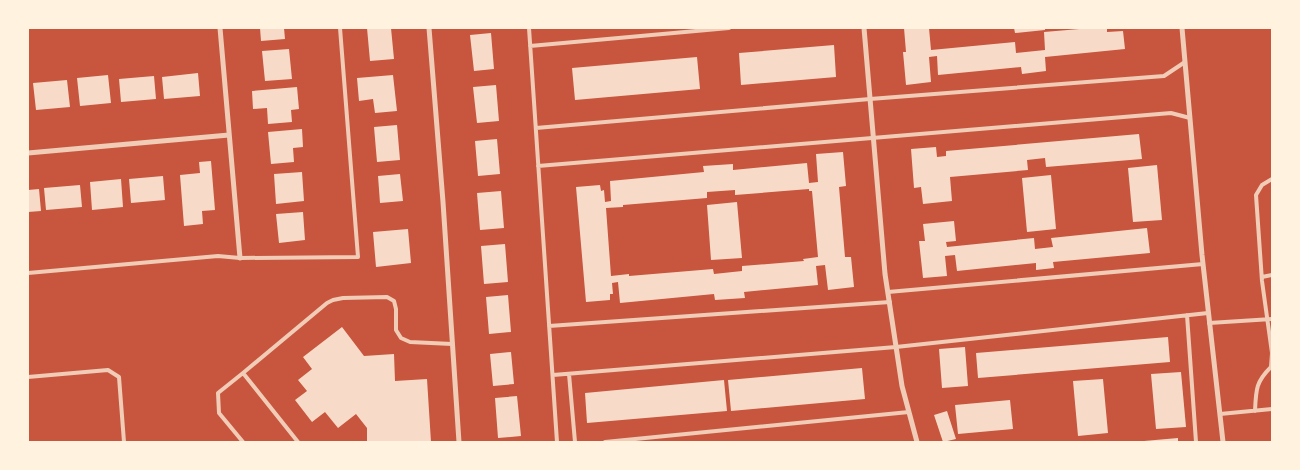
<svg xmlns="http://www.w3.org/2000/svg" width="1300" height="470" font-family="'Work Sans',sans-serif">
  <rect width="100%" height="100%" fill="#c8553d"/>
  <path fill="#f7dbc8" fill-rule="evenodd" d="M260 28H284L285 39 261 41Z
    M367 28H391L394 59 370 61Z
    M904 28H929L931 50 1015 42 1016 53 1045 50 1044 32 1091 28H1107V32L1123 31 1125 49 1045 57 1046 71 1022 74 1021 67 938 75 937 56 929 57 931 82 906 85 903 52H906Z
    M1014 28H1045V30L1015 33Z
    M491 33 494 69 474 71 470 35Z
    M834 45 836 77 741 85 739 53Z
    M289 49 292 79 265 81 262 51Z
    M697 57 700 89 575 100 572 68Z
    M198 73 200 96 164 99 162 77Z
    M108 75 111 103 80 106 77 78Z
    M393 75 397 111 375 113 373 99 359 101 357 78Z
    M154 76 156 99 121 102 119 79Z
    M67 80 70 107 36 110 33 83Z
    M496 85 499 121 477 123 473 87Z
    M297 87 299 109 291 110 292 122 268 124 267 108 253 109 252 91Z
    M397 125 400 160 377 162 374 127Z
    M302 129 303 147 293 148 294 162 271 164 268 132Z
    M1139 134 1142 159 1046 167 1045 158 1027 160 1028 170 950 177 952 201 923 204 921 187 914 188 911 149 936 147 937 157 946 156V151Z
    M497 139 500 174 478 176 475 141Z
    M843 152 846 186 839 187 845 257H851L854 287 828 290 825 265 816 266 818 285 744 292 745 298 715 300 714 294 620 303 618 282 612 283 613 294H610V300L586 302 576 187 600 185 601 191 604 190 605 202 611 201 610 181 704 172 703 166 733 164V170L807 163 809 183 818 182 816 154ZM809 189V191H812L818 257 803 259 804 261 742 266V271L714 274 713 269 629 276V274L611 276 606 208 623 207V205L707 198V192L735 190V195Z
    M211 161 215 210 202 211 203 224 184 226 180 175 200 173 199 162Z
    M1157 165 1162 220 1133 222 1128 168Z
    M302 172 304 201 276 204 274 174Z
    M400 174 403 201 380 203 378 176Z
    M1051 175 1056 229 1027 232 1022 178Z
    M163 176 165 200 131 203 129 179Z
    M121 179 123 207 92 210 90 182Z
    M80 185 82 207 46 210 44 188Z
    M39 189 41 211 28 212V190Z
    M501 191 504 228 480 230 477 193Z
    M737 202 742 258 711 260 707 205Z
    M303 212 305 240 279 243 276 214Z
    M954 221 956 241 946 242 947 247 1034 238 1035 249 1053 247 1051 238 1147 228 1150 253 1053 262 1054 268 1036 270V263L957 271 955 255 945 256 947 276 923 278 919 241H925L923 224Z
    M408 229 411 263 376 267 373 232Z
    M505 244 508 282 484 284 481 246Z
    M508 295 511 332 489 334 486 297Z
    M342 327 364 356 394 354 395 381 427 379 431 442H367V428L356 414 338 428 325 412 312 422 295 400 307 391 298 380 312 369 303 357Z
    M1168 337 1170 362 978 378 976 353Z
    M965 347 968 386 942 388 939 349Z
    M511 352 514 384 493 386 490 354Z
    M862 368 865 399 731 411 728 380Z
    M1181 372 1186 427 1156 429 1151 374Z
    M1103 379 1108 433 1078 436 1073 381Z
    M724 380 727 411 587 423 585 393Z
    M517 396 521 436 498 438 495 398Z
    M1010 400 1013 429 958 434 955 405Z
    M947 411 956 439 943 442 934 415Z
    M1178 438V442H1144V441Z"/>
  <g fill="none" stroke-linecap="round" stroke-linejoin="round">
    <path stroke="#f1ccb7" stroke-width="4" d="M529 28 557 442
      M530 46 729 28
      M536 128 870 99 1164 76 1185 62
      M538 166 1171 113 1190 118
      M28 273 218 256 240 258 358 257 340 28
      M1262 277 1272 275
      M888 292 1203 264
      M1187 315 1196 442
      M1209 323 1272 319
      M549 326 890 302
      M243 373 218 393 219 413 243 442
      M569 374 575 442
      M553 375 896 347 1208 313
      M28 377 108 370 119 377 124 442
      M1255 411C1256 389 1256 382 1271 367L1272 353 1262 281 1256 195 1262 185 1272 179
      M1220 414 1272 409
      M298 442 243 373 327 303 333 300 343 298 387 297 394 301 396 309V330L401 338 410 342 452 344
      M605 442 909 412"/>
    <path stroke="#f1ccb7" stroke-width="5" d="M220 28 240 258
      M429 28 443 202 459 442
      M864 28 885 274 902 386 917 442
      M1182 28 1202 255 1223 442
      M28 153 229 135"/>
  </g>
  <rect width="1300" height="470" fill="none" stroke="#fff3e0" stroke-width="58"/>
</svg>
